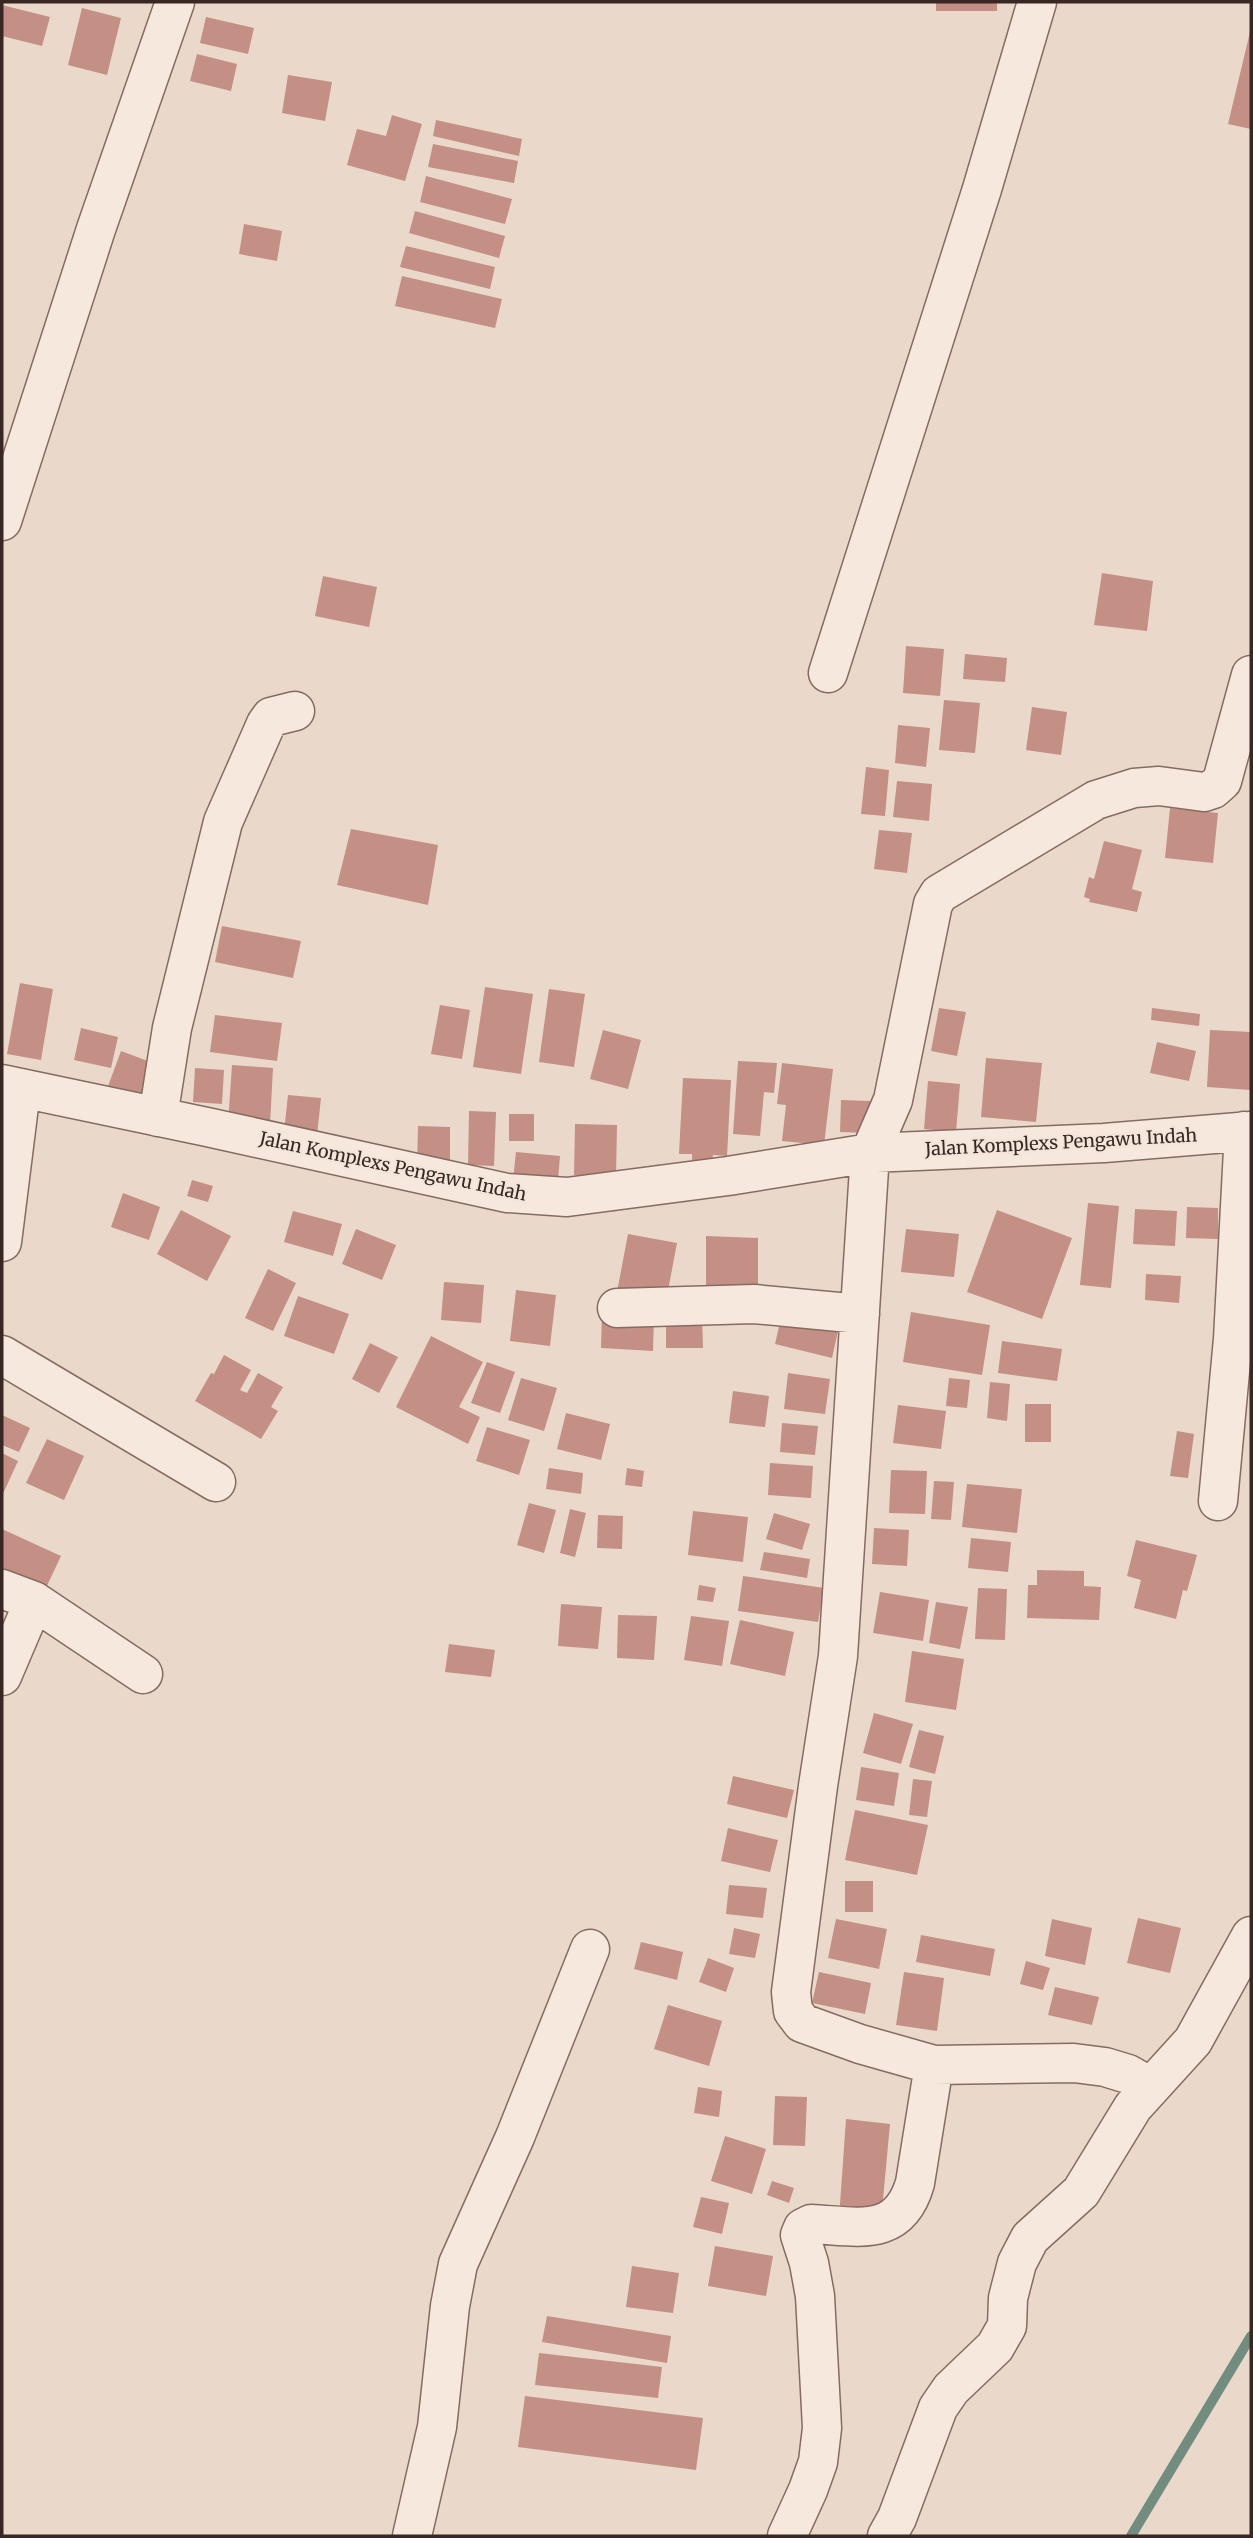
<svg xmlns="http://www.w3.org/2000/svg" width="1253" height="2538" font-family="Merriweather,serif">
  <rect width="100%" height="100%" fill="#ead9cb"/>
  <g fill="none" stroke-linecap="round" stroke-linejoin="round">
    <path stroke="#728d7f" stroke-width="10" d="M1131 2536 1251 2336"/>
  </g>
  <path fill="#c48f85" d="M936 2H997V11H936Z
    M2 5 50 17 42 46 2 36Z
    M82 8 121 18 107 75 68 65Z
    M206 17 254 28 248 54 200 43Z
    M1250 32H1251V129L1228 124Z
    M197 54 237 64 231 91 190 81Z
    M288 75 332 82 325 121 282 113Z
    M392 115 422 124 405 181 347 165 357 129 386 136Z
    M436 120 522 139 519 156 433 136Z
    M433 144 518 161 514 183 428 167Z
    M426 176 512 199 505 224 420 202Z
    M415 211 505 236 499 258 409 233Z
    M244 224 282 231 277 261 239 254Z
    M406 246 495 267 490 289 400 267Z
    M402 276 502 299 495 328 395 306Z
    M1102 573 1153 581 1147 631 1094 625Z
    M323 576 377 587 369 627 315 616Z
    M906 646 944 649 940 696 903 693Z
    M965 654 1007 658 1005 682 963 679Z
    M944 700 980 703 975 753 939 750Z
    M1032 707 1067 712 1061 755 1026 750Z
    M898 725 930 728 926 767 895 763Z
    M866 767 889 770 885 816 861 814Z
    M897 781 932 784 929 821 893 817Z
    M1170 808 1218 813 1213 863 1165 858Z
    M351 829 438 845 428 905 337 885Z
    M879 830 912 833 907 873 874 869Z
    M1104 841 1142 850 1132 889 1142 892 1137 912 1089 902 1090 899 1084 897 1089 877 1094 879Z
    M222 926 301 941 293 978 215 962Z
    M20 983 53 989 41 1060 7 1054Z
    M485 987 533 994 521 1074 473 1067Z
    M549 989 585 994 574 1067 539 1062Z
    M440 1005 470 1010 462 1059 431 1054Z
    M939 1008 966 1012 957 1056 931 1051Z
    M1152 1008 1200 1014 1199 1026 1151 1020Z
    M215 1015 282 1023 277 1061 210 1052Z
    M81 1028 118 1037 111 1068 74 1060Z
    M603 1030 641 1040 628 1089 590 1079Z
    M1210 1030 1251 1032V1090L1207 1087Z
    M1157 1042 1196 1051 1189 1081 1150 1073Z
    M121 1051 161 1066 144 1112 104 1097Z
    M986 1058 1042 1063 1036 1122 981 1117Z
    M738 1061 777 1063 774 1093 764 1092 760 1136 733 1134Z
    M782 1063 833 1069 824 1145 782 1141 786 1105 777 1104Z
    M232 1065 273 1068 270 1125 228 1123Z
    M195 1068 224 1070 222 1104 193 1102Z
    M683 1078 731 1080 727 1156 713 1155 712 1165 692 1164V1154H679Z
    M928 1081 960 1084 956 1132 924 1129Z
    M288 1095 321 1098 316 1145 283 1141Z
    M841 1100 870 1101 868 1133 840 1132Z
    M469 1111 496 1112 494 1166 468 1165Z
    M509 1114H534V1141H509Z
    M575 1124 617 1125 616 1176 574 1175Z
    M418 1126 450 1127V1171H417Z
    M516 1152 560 1156 557 1193 512 1189Z
    M192 1180 213 1186 208 1202 187 1196Z
    M123 1193 160 1207 149 1240 111 1227Z
    M1088 1203 1119 1206 1111 1288 1080 1285Z
    M1187 1207 1218 1208V1239L1186 1238Z
    M1135 1209 1177 1211 1175 1246 1133 1244Z
    M181 1210 231 1236 207 1281 157 1254Z
    M997 1210 1072 1238 1042 1319 967 1292Z
    M293 1211 342 1224 333 1256 284 1242Z
    M356 1229 396 1245 382 1280 342 1264Z
    M906 1229 959 1234 954 1277 901 1272Z
    M628 1234 677 1243 666 1301 617 1292Z
    M706 1236 758 1238V1293L706 1292Z
    M268 1269 296 1283 273 1331 245 1318Z
    M1146 1274 1181 1276 1179 1303 1145 1300Z
    M444 1282 484 1285 481 1323 441 1320Z
    M516 1290 556 1295 550 1346 510 1341Z
    M298 1296 349 1314 334 1354 284 1336Z
    M783 1309 840 1322 832 1358 775 1344Z
    M602 1312 654 1315 653 1351 601 1348Z
    M911 1312 990 1325 982 1375 903 1362Z
    M702 1315 703 1348H666V1316Z
    M431 1336 483 1362 459 1407 480 1417 468 1444 396 1407Z
    M1002 1341 1062 1349 1057 1381 998 1373Z
    M370 1343 398 1357 379 1393 352 1379Z
    M224 1355 251 1370 240 1390 247 1393 258 1373 283 1387 271 1407 278 1411 261 1439 195 1401 211 1373 214 1374Z
    M487 1362 515 1372 500 1413 471 1403Z
    M788 1373 830 1379 825 1414 784 1409Z
    M521 1378 557 1388 544 1431 508 1420Z
    M949 1378 970 1380 967 1408 946 1406Z
    M990 1382 1010 1384 1007 1421 987 1418Z
    M733 1391 769 1396 765 1427 729 1423Z
    M1025 1404H1051V1442H1025Z
    M898 1405 946 1411 941 1449 893 1443Z
    M566 1413 610 1424 601 1460 557 1449Z
    M2 1415 30 1428 19 1452 2 1445Z
    M782 1423 818 1426 815 1455 780 1452Z
    M487 1427 530 1440 519 1475 476 1461Z
    M1177 1431 1194 1434 1188 1478 1170 1476Z
    M47 1439 84 1456 64 1500 26 1483Z
    M2 1453 18 1461 2 1496Z
    M770 1463 813 1466 811 1498 768 1495Z
    M549 1468 583 1473 581 1494 546 1489Z
    M627 1468 644 1471 642 1487 625 1485Z
    M891 1470 927 1471 925 1514 889 1513Z
    M934 1481 954 1482 951 1520 931 1519Z
    M967 1484 1022 1489 1017 1533 962 1527Z
    M529 1503 556 1510 544 1553 517 1545Z
    M570 1509 586 1513 575 1557 560 1553Z
    M693 1511 748 1517 743 1562 688 1555Z
    M774 1513 810 1524 802 1550 766 1539Z
    M598 1515 623 1516 622 1549 597 1548Z
    M874 1528 909 1530 907 1566 872 1564Z
    M2 1529 61 1556 45 1590 2 1570Z
    M971 1538 1011 1542 1008 1572 968 1568Z
    M1136 1540 1197 1555 1187 1591 1183 1590 1176 1619 1134 1608 1141 1580 1127 1576Z
    M764 1552 810 1559 807 1578 760 1570Z
    M1037 1570 1084 1571V1586L1101 1587 1099 1620 1027 1618 1028 1585H1037Z
    M743 1576 824 1588 818 1622 738 1611Z
    M699 1585 716 1588 713 1602 697 1600Z
    M978 1588 1007 1589 1005 1640 975 1639Z
    M880 1592 929 1600 923 1641 873 1633Z
    M936 1602 968 1607 960 1649 929 1643Z
    M561 1604 602 1607 598 1649 558 1646Z
    M618 1615 657 1616 654 1660 617 1658Z
    M691 1616 729 1621 722 1666 684 1660Z
    M740 1620 794 1632 785 1676 730 1664Z
    M449 1644 495 1650 491 1677 445 1672Z
    M912 1651 964 1659 956 1710 905 1702Z
    M874 1713 913 1724 901 1764 863 1753Z
    M919 1730 944 1736 935 1774 909 1767Z
    M861 1767 899 1773 894 1806 856 1800Z
    M733 1776 794 1790 787 1818 727 1804Z
    M913 1779 932 1781 927 1817 909 1815Z
    M855 1810 928 1825 917 1875 845 1860Z
    M728 1828 778 1840 770 1872 721 1861Z
    M845 1881H873V1912H845Z
    M729 1885 767 1888 763 1918 726 1914Z
    M1138 1918 1181 1928 1170 1973 1127 1963Z
    M836 1919 887 1929 879 1969 828 1958Z
    M1052 1919 1092 1928 1085 1965 1045 1956Z
    M734 1928 760 1934 755 1958 729 1954Z
    M921 1935 995 1949 990 1976 916 1962Z
    M641 1942 683 1952 677 1980 634 1969Z
    M708 1958 734 1968 726 1992 699 1982Z
    M1026 1961 1050 1968 1043 1990 1020 1984Z
    M819 1972 871 1983 865 2014 812 2003Z
    M904 1972 944 1978 937 2031 896 2025Z
    M1055 1987 1099 1997 1092 2025 1048 2015Z
    M668 2005 722 2021 709 2066 654 2049Z
    M698 2087 722 2091 719 2117 694 2113Z
    M775 2096 807 2097 805 2146 773 2145Z
    M846 2119 890 2124 881 2221 839 2218Z
    M725 2136 766 2149 752 2194 711 2181Z
    M772 2181 794 2188 789 2203 767 2195Z
    M701 2197 729 2203 722 2234 693 2227Z
    M715 2246 773 2256 766 2296 708 2286Z
    M632 2266 679 2273 673 2313 626 2307Z
    M547 2316 671 2336 667 2363 542 2342Z
    M539 2353 662 2367 658 2398 535 2385Z
    M525 2396 703 2418 696 2470 518 2447Z"/>
  <g fill="none" stroke-linecap="round" stroke-linejoin="round">
    <g stroke="#856b61" stroke-width="41">
      <path id="minor" d="M2 521 96 229 175 2
        M828 673 982 189 1037 2
        M2 1084 207 1127 507 1193 567 1197 728 1176 870 1153 1104 1143 1251 1131
        M158 1117 172 1028 223 822 266 724 271 717 295 711
        M2 1242 21 1090
        M617 1308 754 1304 860 1314
        M2 1355 216 1482
        M1218 1501 1233 1339 1244 1131
        M2 1589 34 1601 143 1674
        M2 1676 34 1601
        M1151 2087 1128 2074 1105 2067 1074 2063 934 2065 860 2044 802 2023 793 2011 791 1992 818 1786 838 1656 870 1153 893 1100 933 904 939 894 1096 800 1134 788 1159 786 1204 792 1213 789 1222 781 1251 675
        M412 2536 437 2427 450 2306 458 2264 515 2137 590 1949
        M787 2536 808 2490 818 2462 822 2428 815 2296 809 2263 800 2235 803 2228 811 2224C857 2226 899 2239 915 2183L934 2065
        M887 2536 897 2518 938 2408 951 2389 995 2347 1007 2326 1008 2298 1017 2263 1030 2238 1081 2192 1133 2107 1193 2041 1251 1936"/>
    </g>
    <use href="#minor" stroke="#f6e8dd" stroke-width="38"/>
  </g>
  <g text-anchor="middle" dominant-baseline="central" stroke-width="5" stroke-linejoin="round" paint-order="stroke">
    <g font-size="18" fill="#382722" stroke="#f2e5da">
      <text transform="translate(1061 1142) rotate(-3)">Jalan Komplexs Pengawu Indah</text>
      <text transform="translate(393 1166) rotate(12)">Jalan Komplexs Pengawu Indah</text>
    </g>
  </g>
  <rect width="1253" height="2538" fill="none" stroke="#382722" stroke-width="7"/>
</svg>
